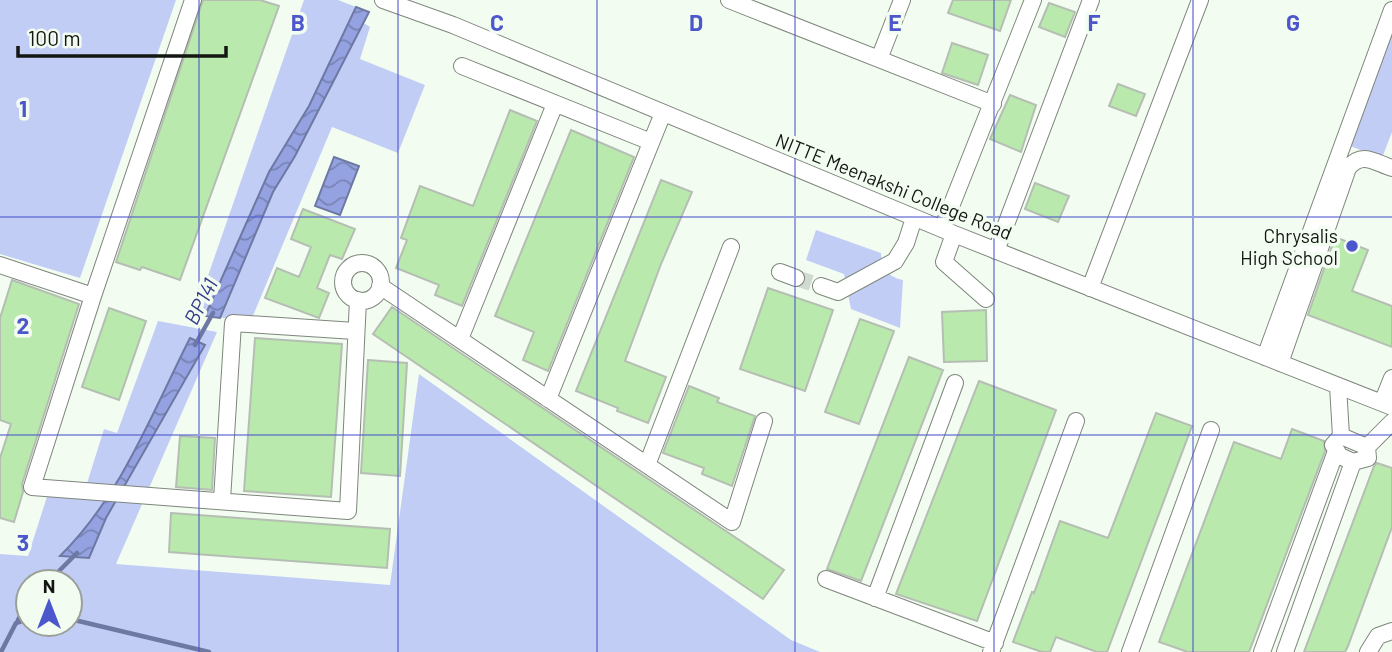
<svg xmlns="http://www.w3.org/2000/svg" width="1392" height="652" font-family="Barlow,sans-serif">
  <defs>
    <pattern id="water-waves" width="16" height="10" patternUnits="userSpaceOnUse" patternTransform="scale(1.75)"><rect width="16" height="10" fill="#94a2e1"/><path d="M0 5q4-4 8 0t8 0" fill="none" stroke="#7883b5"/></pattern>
  </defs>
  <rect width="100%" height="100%" fill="#f3fcf1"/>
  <path fill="#c2cdf6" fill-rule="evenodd" d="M0 0H176L80 278 0 254Z
    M304 0H338L369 12 362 22 370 27 360 59 425 85 398 153 332 127 252 318H220L195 313Z
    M1392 32V132L1382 158 1350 146Z
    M816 230 881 253C881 268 888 277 903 280L900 328 851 309 844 274 806 260Z
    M158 321 217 332 116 564 390 585 419 374 791 640 820 652H0V554L28 556 52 481 84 493 104 429 117 433ZM28 582H70V624H28Z"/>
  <path fill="url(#water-waves)" stroke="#6d78a3" stroke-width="2" d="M356 7 369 12 295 156 273 192 220 318 205 316 269 172 309 106Z
    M334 157 359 166 340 215 315 206Z
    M190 338 205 345 106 518 89 558 60 556C121 496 152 413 190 338Z"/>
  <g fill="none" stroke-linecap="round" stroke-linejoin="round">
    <path stroke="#6d78a3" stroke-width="4.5" d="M195 345 213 313
      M48 582 77 553
      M70 619 209 652
      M18 620 28 603
      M1 652 16 623 28 619"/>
  </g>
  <path fill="#bae9ae" stroke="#b5beb3" stroke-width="2" d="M203 0H260L279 6 180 280 142 267 140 270 116 262Z
    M953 0H1011L1000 31 948 13Z
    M1049 3 1075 12 1065 37 1039 27Z
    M952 43 988 55 978 85 942 73Z
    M1118 84 1145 94 1136 116 1109 106Z
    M1010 95 1036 105 1021 152 990 139Z
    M510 110 537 121 462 306 435 295 439 285 396 268 407 240 401 238 420 186 473 206Z
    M571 130 634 157 548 371 523 360 534 332 495 316Z
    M661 180 692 192 661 264 625 361 666 377 648 423 617 411 618 408 576 391Z
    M1035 183 1069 196 1058 222 1025 209Z
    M303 209 355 229 342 259 330 255 317 288 329 293 319 318 265 298 277 268 299 277 311 247 291 239Z
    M1335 237 1368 250 1352 291 1392 306V347L1308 315Z
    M12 280 79 304 22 484 23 492 14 522 0 518V458L11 424 0 420V318Z
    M768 288 833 310 805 391 740 369Z
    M392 307 784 570 763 599 373 334Z
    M109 308 146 321 119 400 82 387Z
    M986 310 987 361 944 362 942 312Z
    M860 319 894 331 859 424 825 412Z
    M255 338 342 344 331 497 244 491Z
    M909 357 943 370 861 581 827 569Z
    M368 360 407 363 400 476 361 473Z
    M979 381 1056 410 977 621 896 594Z
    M689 386 719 398 717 402 755 416 732 486 702 474 704 468 663 453Z
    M1156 413 1192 426 1107 652H1097L1056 637 1050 652H1042L1013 642 1032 592 1034 593 1060 521 1108 538Z
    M1292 429 1324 441 1325 451 1249 652H1188L1159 642 1234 442 1281 459Z
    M180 436 215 438 212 490 176 487Z
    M1377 463 1392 468V527L1348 646 1345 652H1304L1374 466Z
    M171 513 390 529 387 568 169 552Z"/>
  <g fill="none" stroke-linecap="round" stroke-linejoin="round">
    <path stroke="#d1dad0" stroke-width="16" stroke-dasharray="16 8" stroke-linecap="butt" d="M796 278 821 286"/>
    <g stroke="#7e867c" stroke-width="18">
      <path id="minor" d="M193 0 93 296 32 487 348 511 358 300
        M383 0 453 25 954 234 1392 407
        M729 0 993 104
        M879 59 902 0
        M462 66 651 142
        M942 229 1033 0
        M954 234 944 262 986 299
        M996 251 1091 0
        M343 282a19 19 0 1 1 38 0a19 19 0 1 1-38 0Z
        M0 265 93 296
        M780 272 796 278
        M380 286 732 522 764 421
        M821 286 838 292 895 261 906 243 914 218
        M1090 288 1200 0
        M460 339 555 104
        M1265 357 1392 10
        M1280 363 1348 168C1362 151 1374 162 1392 168
        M1338 386 1341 436
        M548 399 663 113
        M1382 403 1392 378
        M1341 436 1367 447 1368 458 1353 462 1340 456 1333 445Z
        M1367 447 1392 422
        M647 465 731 247
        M222 500 233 323 355 331
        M826 579 995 643
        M875 598 955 383
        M991 652 1076 421
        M1130 652 1211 430
        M1262 652 1336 451
        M1285 652 1353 462
        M1368 652 1378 636 1392 631"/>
    </g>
    <use href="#minor" stroke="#fff" stroke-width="16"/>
  </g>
  <path fill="none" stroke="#4c57cc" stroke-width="2" stroke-opacity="0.55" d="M199 0V652M398 0V652M597 0V652M795 0V652M994 0V652M1193 0V652M0 217H1392M0 435H1392"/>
  <circle fill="#4c57cc" stroke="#f3fcf1" stroke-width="2.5" cx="1352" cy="246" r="7"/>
  <g text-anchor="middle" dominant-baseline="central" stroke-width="7" stroke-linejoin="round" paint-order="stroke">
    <g font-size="19" fill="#131612" stroke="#f3fcf1">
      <text transform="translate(894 186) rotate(22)">NITTE Meenakshi College Road</text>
    </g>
    <g font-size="19" fill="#131612" stroke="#f3fcf1" text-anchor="end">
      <text x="1338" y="235">Chrysalis<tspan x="1338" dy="22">High School</tspan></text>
    </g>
    <g font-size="21" font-style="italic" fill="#343d87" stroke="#f3fcf1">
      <text transform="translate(200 301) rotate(-63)">BP141</text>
    </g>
  </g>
  <g font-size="23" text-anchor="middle" font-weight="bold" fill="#4c57cc" stroke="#f3fcf1" stroke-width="7" stroke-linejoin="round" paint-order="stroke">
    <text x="298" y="31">B</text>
    <text x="497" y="31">C</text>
    <text x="696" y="31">D</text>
    <text x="895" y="31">E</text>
    <text x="1094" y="31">F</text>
    <text x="1293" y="31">G</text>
    <text x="23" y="117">1</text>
    <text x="23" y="334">2</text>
    <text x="23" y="551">3</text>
  </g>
  <g transform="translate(49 603)"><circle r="33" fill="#f3fcf1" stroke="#99a098" stroke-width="2"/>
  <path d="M0-5L12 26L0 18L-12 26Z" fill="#4c57cc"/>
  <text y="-10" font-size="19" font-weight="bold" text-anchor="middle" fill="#131612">N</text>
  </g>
  <path d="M18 46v10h208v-10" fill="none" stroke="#131612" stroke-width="3.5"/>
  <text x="28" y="46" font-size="21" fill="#131612" stroke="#f3fcf1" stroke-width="5" paint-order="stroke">100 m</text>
</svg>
